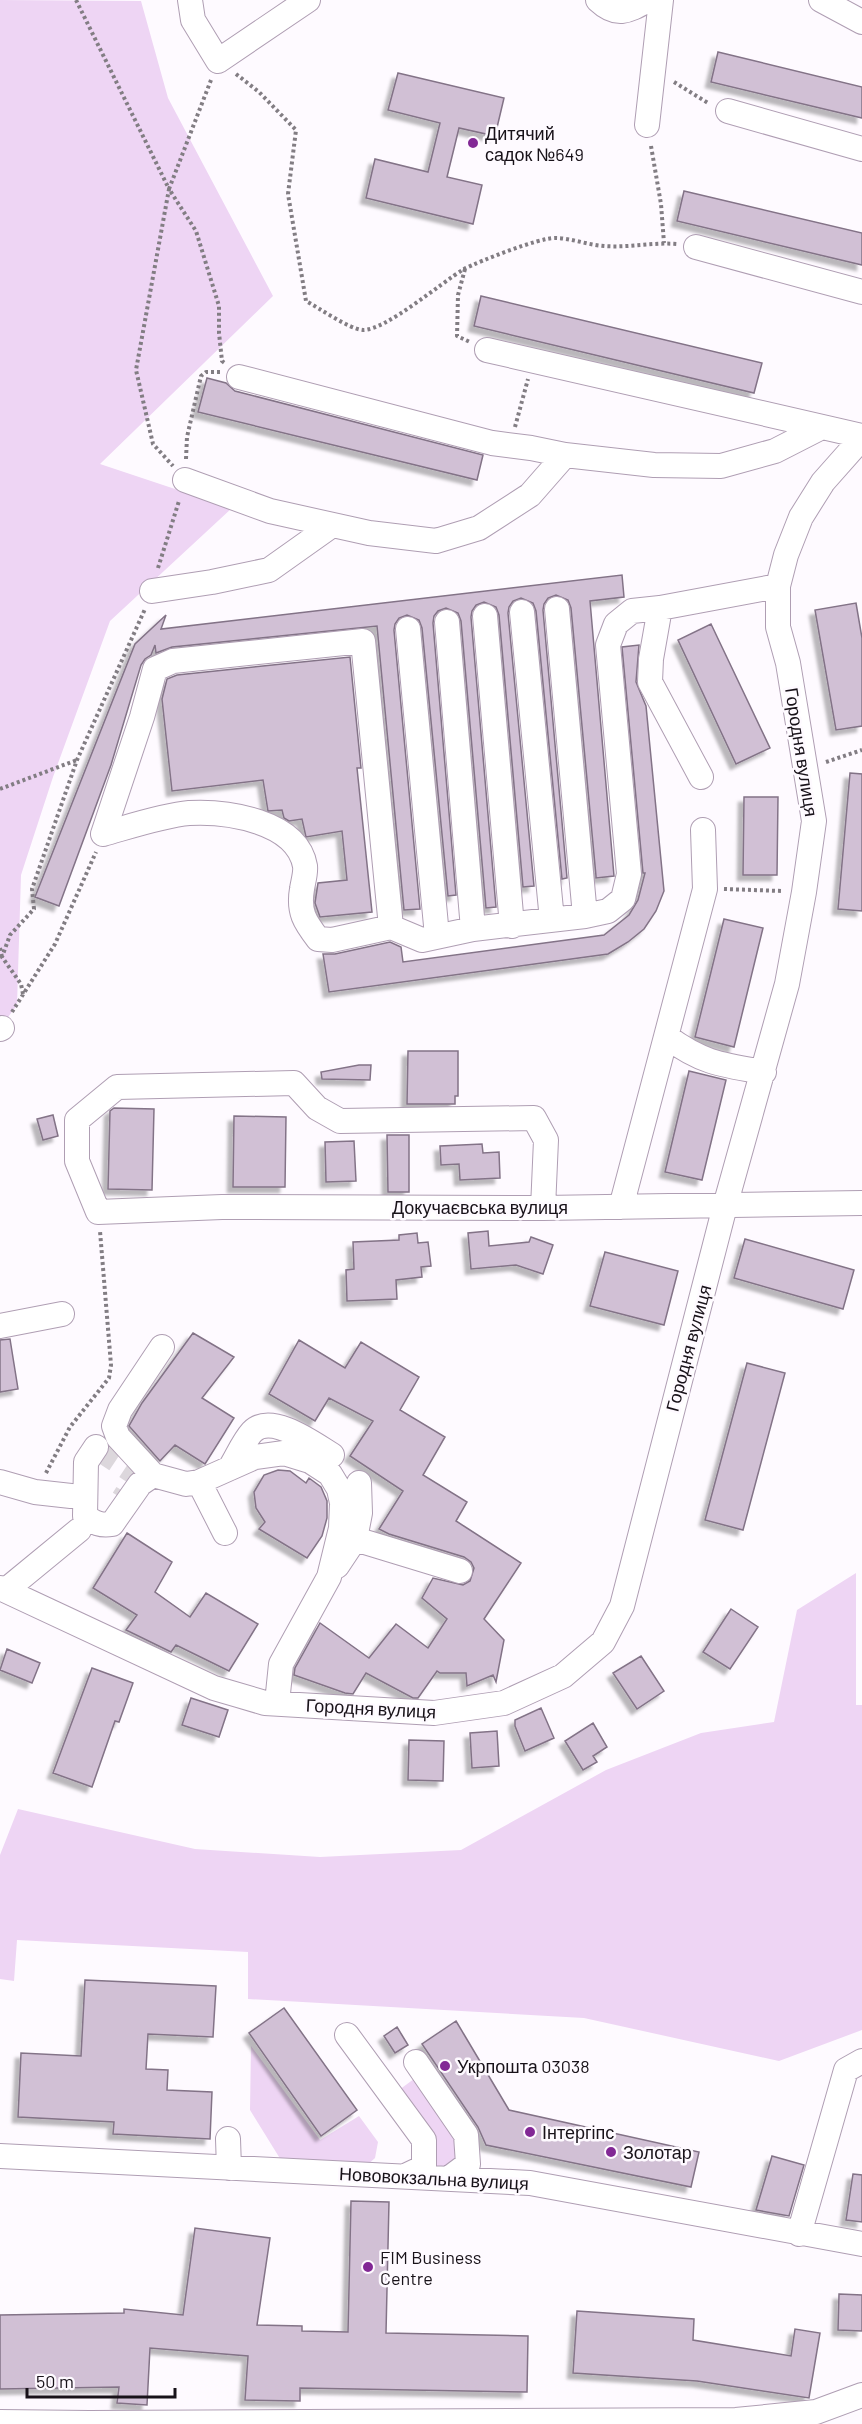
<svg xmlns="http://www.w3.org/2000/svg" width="862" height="2424" font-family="Barlow,sans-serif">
  <defs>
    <filter id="shadow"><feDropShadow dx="-5.5" dy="5.5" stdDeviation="1.5" flood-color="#0004"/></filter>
  </defs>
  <rect width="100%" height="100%" fill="#fefaff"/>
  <path fill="#eed5f4" d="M0 0 141 1 168 98 273 296 100 464 232 508 110 621 53 777 21 875 17 1005 0 1028Z
    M856 1573V1705H862V2030L779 2061 584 2018 248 1999V1952L17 1940 14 1981 0 1979V1855L18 1809 195 1849 320 1857 461 1850 606 1770 701 1733 774 1722 797 1610Z
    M251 2046 320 2140 359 2116 378 2142 375 2158 364 2168 284 2165 250 2110Z
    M418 2076 458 2141 457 2152 453 2163 445 2166H435L399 2090Z"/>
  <path fill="#d1c0d5" stroke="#837387" stroke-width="1.5" filter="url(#shadow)" d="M718 52 862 87V118L711 82Z
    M398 73 504 98 495 136 459 128 447 177 482 185 473 224 366 198 375 159 428 172 440 123 388 110Z
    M684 191 862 233V265L677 221Z
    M481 296 762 363 754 393 474 326Z
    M207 378 226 383 235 391 483 455 477 480 198 412Z
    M622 575 624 597 590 601 614 876 596 878V876L571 608 568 600 556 595 548 598 544 604 543 610 567 878 562 879 536 611 533 603 521 598 513 601 509 607 508 613 534 886 523 887 499 615 496 607 484 602 476 605 472 611 471 617 496 907 486 908 461 621 458 613 446 608 438 611 434 616 433 623 456 895 448 896 422 628 419 620 407 615 399 618 395 624 394 630 420 909 404 910 377 626 172 647 156 653 155 645 151 655 145 659 141 665 111 765 59 906 35 897 135 644 166 615 161 629Z
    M856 603 862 638V726L836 730 815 610Z
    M711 624 770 748 736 764 678 640Z
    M639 645 636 682 646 706 664 891 656 911 644 929 628 942 608 954 329 992 323 954H335L390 942 401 947 403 962 604 935 629 915 638 900 645 873H643L622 647Z
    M350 657 361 768H357L372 912 320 917 315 903 318 883 347 880 342 831 306 837 302 819 289 821 284 818 282 810 268 811 263 780 172 791 162 699 167 679 177 675Z
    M850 773 862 774V911L838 909Z
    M744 797H778L777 875H743Z
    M724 919 763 928 734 1047 695 1037Z
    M408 1051H458V1096H455V1104H407Z
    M359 1065H371L370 1080 322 1079 321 1072Z
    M689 1071 726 1080 702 1180 665 1172Z
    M114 1108 154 1109 152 1190 108 1189 110 1111Z
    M53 1115 58 1136 43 1140 37 1119Z
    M234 1116 286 1117 285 1187H233Z
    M387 1135H409V1192H388Z
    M354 1141 356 1181 326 1182 325 1142Z
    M482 1144 483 1153 499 1152 500 1178 460 1180 459 1164 441 1165 440 1146Z
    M488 1231 489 1246 529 1242 531 1237 553 1245 543 1274 516 1265 471 1269 468 1233Z
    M417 1233 418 1243 428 1242 431 1266 421 1267 422 1277 396 1280 397 1299 347 1301 346 1270 354 1269 353 1242 399 1240V1235Z
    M745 1239 854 1270 843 1309 734 1278Z
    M605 1252 678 1271 664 1325 590 1306Z
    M193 1333 234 1357 202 1398 234 1418 205 1464 175 1445 160 1461 129 1426 142 1403Z
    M10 1339 18 1389 0 1392V1340Z
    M299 1340 345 1368 361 1342 419 1377 400 1410 445 1437 423 1475 467 1502 456 1521 521 1563 484 1619 504 1640 496 1682 493 1675 467 1686 466 1673H440L437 1671 418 1698H413L366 1673 353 1694 345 1693 294 1675 295 1668 320 1623 369 1658 396 1624 428 1648 447 1619 422 1598 433 1578 463 1585 470 1581 474 1568 471 1562 464 1557 389 1534 379 1529 403 1491 350 1456 373 1421 329 1398 315 1421 269 1394Z
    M747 1363 785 1373 743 1530 705 1520Z
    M278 1470 290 1471 306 1483 309 1478 321 1487 327 1501V1518L322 1536 307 1558 259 1529 265 1522 256 1508 254 1492 264 1475Z
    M127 1533 172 1562 155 1592 190 1617 206 1593 258 1624 229 1671 176 1645 171 1652 126 1630 137 1615 93 1588Z
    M731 1609 758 1627 730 1669 703 1652Z
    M7 1649 40 1663 32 1683 0 1670Z
    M641 1656 664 1691 637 1709 613 1673Z
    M92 1668 133 1683 119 1722 115 1721 92 1787 53 1773Z
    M191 1698 228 1710 219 1737 182 1725Z
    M541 1708 554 1738 525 1751 515 1726V1720Z
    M593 1723 607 1747 593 1756 597 1762 583 1770 565 1741Z
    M497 1731 499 1766 472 1768 470 1733Z
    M409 1740 444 1741 443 1781 408 1780Z
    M85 1980 216 1986 213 2037 148 2034 146 2069 168 2070 167 2090 212 2092 210 2139 113 2134 114 2122 18 2117 21 2053 81 2056Z
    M284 2008 357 2110 321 2136 249 2033Z
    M456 2021 509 2110 699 2152 691 2187 486 2145 478 2127 422 2044Z
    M397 2027 408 2045 395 2053 384 2036Z
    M772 2156 804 2165 789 2216 756 2210Z
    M853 2174 862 2175V2222L846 2220Z
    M351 2201 389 2202 386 2333 528 2336 527 2392 300 2388V2401L245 2400 248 2356 150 2348 147 2405 117 2403 119 2387 0 2389V2315L124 2313V2309L183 2315 195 2228 270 2238 257 2325 302 2326V2331L348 2332Z
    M839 2294 862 2295V2331L838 2330Z
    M577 2311 694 2319 693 2340 791 2356 795 2329 820 2333 809 2398 697 2381 573 2373Z"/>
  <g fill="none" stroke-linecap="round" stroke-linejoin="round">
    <path stroke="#dcd7dc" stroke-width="24" stroke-dasharray="24 12" stroke-linecap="butt" d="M96 1447 138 1475 123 1499"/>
    <g stroke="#af9eb3" stroke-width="26">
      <path id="minor" d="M190 0 193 20 218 61 308 0
        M598 0C617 18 628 11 648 0
        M821 0 862 22
        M728 111 862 149
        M647 125 661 0
        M696 247 862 292
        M487 350 862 436
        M239 377 492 443 531 448 565 455
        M185 480 270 511 369 533 436 541 479 528 530 495 565 455 654 465 721 466 775 451 820 428
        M152 591 212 582 269 570 331 526
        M660 608 651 659 650 682 701 777
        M557 609 585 916
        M522 612 552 920
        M485 616 512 926
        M447 622 473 929
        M408 629 437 936
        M103 834C128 827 164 815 189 813 227 811 297 821 305 866 306 873 303 882 302 889 298 912 305 922 318 939L332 940 391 927 422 940 473 929 585 916 608 911 623 899 629 874 608 645 616 624 632 611 660 608 778 586
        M103 834 142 717 155 669 173 661 363 641 391 927
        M0 1029 2 1028
        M667 1037C702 1063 722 1065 764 1072
        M621 1207 705 889 703 830
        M543 1208 546 1140 534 1118 340 1121 317 1108 294 1083 117 1087 77 1120V1161L98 1212 222 1207 543 1208 862 1203
        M0 1326 62 1314
        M162 1347 120 1410 114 1426 118 1437 153 1475 186 1484 199 1482 255 1457 284 1453 310 1461 330 1474 339 1489 342 1503 341 1528 329 1577 281 1664 277 1703
        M96 1447 86 1462 85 1516C94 1523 101 1526 112 1524L140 1484 153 1475
        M230 1468C237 1457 243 1442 252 1432 271 1412 314 1444 332 1455
        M0 1482 35 1492 71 1496
        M199 1482 225 1533
        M355 1539 360 1513 359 1483
        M337 1566 355 1539 460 1571
        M0 1588 214 1688 238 1695 265 1703 434 1713 504 1703 563 1676 603 1642 622 1606 725 1206 787 984 804 892 814 821 788 663 778 627V586L786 555 801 517 823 482 862 438
        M6 1590 79 1530
        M347 2035 424 2140V2167L405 2176
        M416 2062 466 2135 468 2164 448 2179
        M228 2139 229 2168
        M0 2156 530 2183 862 2244
        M799 2234 846 2070 862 2061
        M0 2422 89 2423 736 2420 816 2412 862 2395"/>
    </g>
    <path stroke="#827d83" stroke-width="4" stroke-dasharray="3 3" stroke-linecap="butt" d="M76 0 169 189 136 370 153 444 173 466
      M236 74 259 92 296 130 288 194 306 301C319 308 349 329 363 330 386 330 441 283 464 269 480 261 538 238 555 238 571 238 588 245 604 246 629 248 653 242 677 244
      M211 80 169 189 196 231 219 306V333L222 361 226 364
      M674 82 708 103
      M651 146 661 204 664 243
      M465 269 458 295 457 336 470 342
      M515 427 528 379
      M186 459 187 437 201 376 206 372H221
      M158 568 179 501
      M826 762 862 750
      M0 789 77 760
      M724 889 782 891
      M0 948 2 957
      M23 994 21 984 2 957 10 935 34 909 32 889 77 760 145 609
      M12 1012 55 944 96 852
      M46 1473 70 1427 109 1378 111 1365 100 1231"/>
    <use href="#minor" stroke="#fff" stroke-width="24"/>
  </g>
  <g fill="#822895" stroke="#fefaff" stroke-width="2">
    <circle cx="473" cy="143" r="6"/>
    <circle cx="445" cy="2066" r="6"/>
    <circle cx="530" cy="2132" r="6"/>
    <circle cx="611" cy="2152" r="6"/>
    <circle cx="368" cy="2267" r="6"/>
  </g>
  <g text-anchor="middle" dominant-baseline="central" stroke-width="5" stroke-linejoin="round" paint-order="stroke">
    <g font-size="18" fill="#181219" stroke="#fefaff" text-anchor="start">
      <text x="485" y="133">Дитячий<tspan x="485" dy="21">садок №649</tspan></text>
      <text x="457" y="2066">Укрпошта 03038</text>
      <text x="542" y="2132">Інтергіпс</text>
      <text x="623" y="2152">Золотар</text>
      <text x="380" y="2257">FIM Business<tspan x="380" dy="21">Centre</tspan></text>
    </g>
    <g font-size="18" fill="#181219" stroke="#fefaff">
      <text transform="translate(802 752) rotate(81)">Городня вулиця</text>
      <text x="480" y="1207">Докучаєвська вулиця</text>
      <text transform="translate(688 1348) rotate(-75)">Городня вулиця</text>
      <text transform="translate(371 1708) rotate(3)">Городня вулиця</text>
      <text transform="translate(434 2178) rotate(3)">Нововокзальна вулиця</text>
    </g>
  </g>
  <path d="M27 2388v9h148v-9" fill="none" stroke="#181219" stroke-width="3"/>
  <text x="36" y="2388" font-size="18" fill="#181219" stroke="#fefaff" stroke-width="4.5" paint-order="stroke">50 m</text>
</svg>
